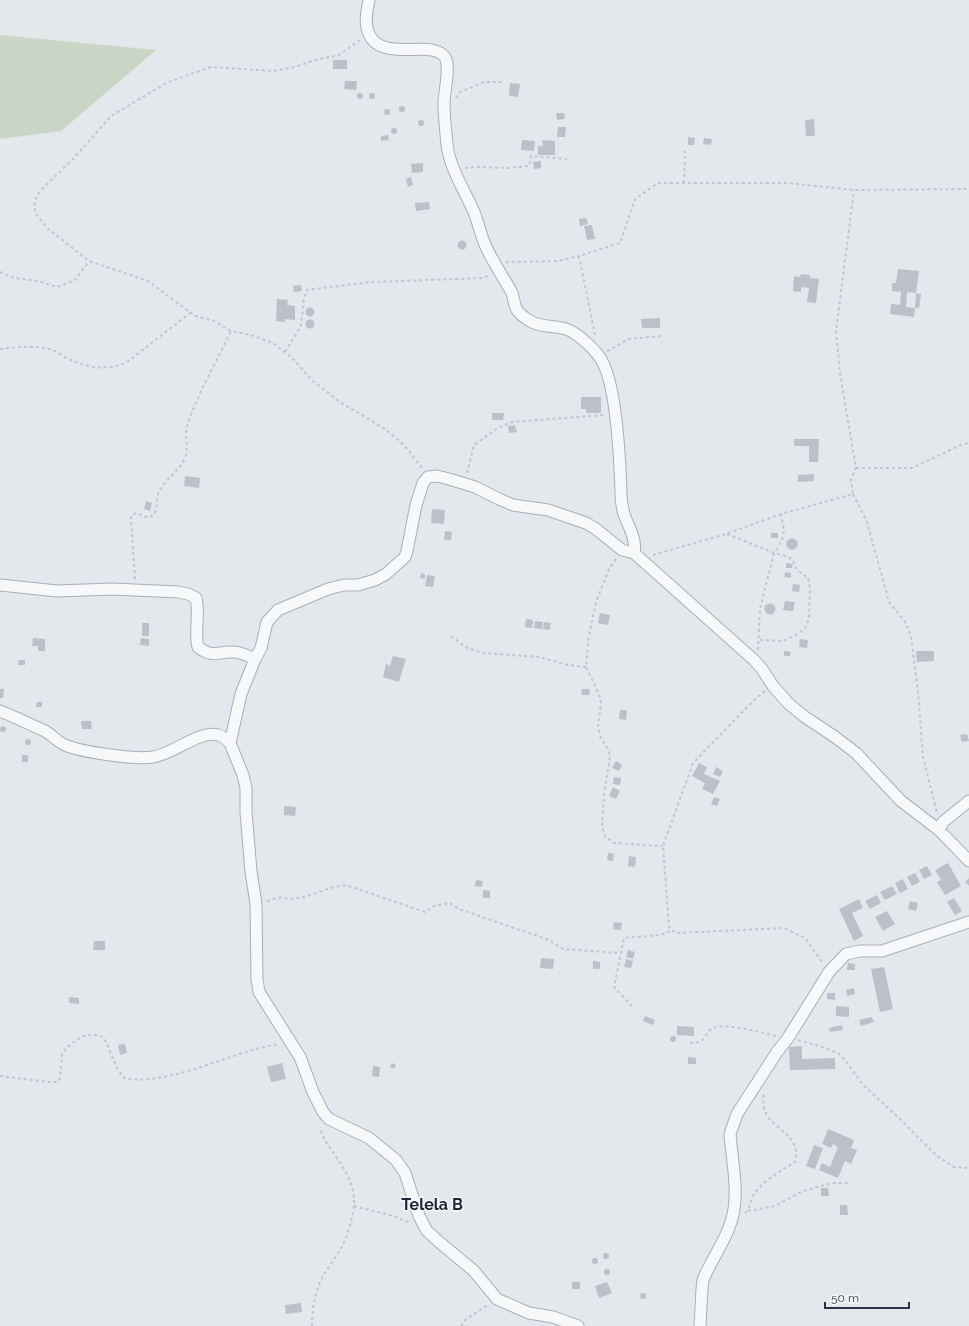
<svg xmlns="http://www.w3.org/2000/svg" width="969" height="1326" font-family="Raleway,sans-serif">
  <rect width="100%" height="100%" fill="#e4e7ec"/>
  <path fill="#c9d6c5" d="M0 35 156 50 61 131 0 139Z"/>
  <path fill="#bbc0ca" d="M333 60H347V69H333Z
    M345 81H357L356 90 344 89Z
    M510 83 520 84 518 97 509 96Z
    M369 96a3 3 0 1 1 6 0a3 3 0 1 1-6 0Z
    M357 96a3 3 0 1 1 6 0a3 3 0 1 1-6 0Z
    M399 109a3 3 0 1 1 6 0a3 3 0 1 1-6 0Z
    M384 112a3 3 0 1 1 6 0a3 3 0 1 1-6 0Z
    M556 113H564L565 119 557 120Z
    M814 119 815 136H806L805 120Z
    M418 123a3 3 0 1 1 6 0a3 3 0 1 1-6 0Z
    M558 127H566L565 137H557Z
    M391 131a3 3 0 1 1 6 0a3 3 0 1 1-6 0Z
    M388 135 389 140 381 141V136Z
    M688 137 695 138 694 145H688Z
    M704 138 712 139 711 145 703 144Z
    M522 140 535 141 534 151 521 150Z
    M542 140 555 141V155H538V146H543Z
    M541 161V168L534 169 533 162Z
    M423 163V172L412 173 411 164Z
    M411 177 413 185 408 187 406 179Z
    M429 202 430 209 416 211 415 203Z
    M586 218 588 224 580 226 579 219Z
    M592 225 595 239 587 240 584 226Z
    M457.5 245a4.5 4.5 0 1 1 9 0a4.5 4.5 0 1 1-9 0Z
    M898 269 919 271 916 293 907 292 906 307 915 308 914 317 890 314 891 304 900 305 901 292 892 291V283H896Z
    M801 274 810 275V278L819 279 816 303 807 302 809 288 801 287V292L793 291 794 276 800 277Z
    M301 285 302 291 294 292 293 286Z
    M916 293 921 294 919 308H915Z
    M277 299 288 300 287 305 295 306V320L285 319V322L276 321Z
    M305.5 312a4.5 4.5 0 1 1 9 0a4.5 4.5 0 1 1-9 0Z
    M660 318V328H642L641 319Z
    M305.5 324a4.5 4.5 0 1 1 9 0a4.5 4.5 0 1 1-9 0Z
    M581 397H601V413H586V409H581Z
    M492 413H504L503 420H492Z
    M515 425 517 432 509 433 508 426Z
    M794 439H819L818 462H809V446H794Z
    M814 474V481L798 482V475Z
    M185 476 200 478 199 488 184 486Z
    M146 501 152 503 150 511 144 509Z
    M432 509 445 510 444 524 431 523Z
    M445 531 452 532 451 540H444Z
    M771 533H778V538H771Z
    M786.5 544a5.5 5.5 0 1 1 11 0a5.5 5.5 0 1 1-11 0Z
    M786 563 793 564 792 568H786Z
    M785 572 791 573V578L784 577Z
    M421 573 425 574V579L420 578Z
    M427 575 435 576 433 587 425 586Z
    M793 584 800 585 799 592 792 591Z
    M785 601 795 602 793 611 783 610Z
    M764.5 609a5.5 5.5 0 1 1 11 0a5.5 5.5 0 1 1-11 0Z
    M600 613 610 615 608 625 598 623Z
    M526 619 533 620 532 628 525 627Z
    M535 621 543 622 542 629 534 628Z
    M544 622 551 623 550 630 543 629Z
    M142 623H149V636H142Z
    M33 638 45 639V651H38V646H32Z
    M141 638 149 639V646L140 645Z
    M800 639 808 640 807 648 799 647Z
    M784 651 791 652 790 656H784Z
    M916 651H934V661L917 662Z
    M393 656 406 659 399 682 383 677 386 664 390 666Z
    M19 660H25V665H18Z
    M0 689H4L3 698H0Z
    M582 689H590L589 695H581Z
    M37 702H42V707H36Z
    M620 710H627L626 720 619 719Z
    M81 721H91L92 729H82Z
    M0 729a3 3 0 1 1 6 0a3 3 0 1 1-6 0Z
    M967 734 969 741 962 742 960 735Z
    M25 742a3 3 0 1 1 6 0a3 3 0 1 1-6 0Z
    M22 755H28V762H22Z
    M616 761 622 765 619 771 612 768Z
    M699 763 707 767 704 774 720 781 713 794 702 789 705 783 692 776Z
    M716 767 723 771 720 777 713 774Z
    M614 777 621 778 620 785 613 784Z
    M613 787 620 791 616 799 609 796Z
    M714 797 720 799 717 806 711 804Z
    M284 806 296 807 295 816 284 815Z
    M608 853 614 854 613 861 607 860Z
    M629 856 636 857 635 867 628 866Z
    M948 863 961 886 945 895 937 882 941 880 935 870Z
    M927 866 932 875 924 879 919 870Z
    M915 873 920 882 912 886 907 877Z
    M969 878V886L965 882Z
    M903 879 908 889 900 893 895 883Z
    M476 880 483 881 482 887 475 886Z
    M892 886 897 894 885 900 880 892Z
    M483 890 490 891V898H483Z
    M877 895 881 903 870 909 865 901Z
    M954 898 962 911 955 915 947 902Z
    M859 899 863 908 852 913 863 936 854 941 839 909Z
    M910 901 918 903 916 911 908 909Z
    M887 911 895 924 883 931 875 917Z
    M614 922 622 923 621 930 613 929Z
    M94 941H105V950H93Z
    M628 950 635 952 633 959 626 957Z
    M541 958 554 959 553 969 540 968Z
    M626 959 633 961 631 968 624 967Z
    M593 961 600 962V969H593Z
    M848 963 855 964V970H847Z
    M884 967 893 1009 880 1012 871 969Z
    M854 988 855 994 847 996 846 990Z
    M827 993H835V1000L827 999Z
    M69 997 79 998V1004L69 1003Z
    M836 1006 849 1007V1017L836 1016Z
    M645 1016 655 1020 653 1025 643 1021Z
    M872 1017 874 1022 861 1026 859 1020Z
    M842 1025 843 1030 830 1032 829 1028Z
    M677 1026 694 1027V1036L677 1035Z
    M670 1039a3 3 0 1 1 6 0a3 3 0 1 1-6 0Z
    M125 1044 127 1053 120 1055 118 1045Z
    M802 1046V1059L835 1058V1069L790 1070 789 1047Z
    M688 1057 696 1058V1064H688Z
    M282 1063 286 1079 271 1082 267 1067Z
    M390.5 1066a2.5 2.5 0 1 1 5 0a2.5 2.5 0 1 1-5 0Z
    M373 1066 380 1067 379 1077 372 1076Z
    M828 1129 854 1140 851 1148 857 1150 851 1164 845 1161 838 1178 819 1170 822 1163 830 1167 838 1147 833 1144 831 1148 822 1144Z
    M814 1145 823 1148 815 1169 806 1166Z
    M821 1188H828L829 1196H821Z
    M840 1205H847L848 1215H840Z
    M603 1256a3 3 0 1 1 6 0a3 3 0 1 1-6 0Z
    M592 1261a3 3 0 1 1 6 0a3 3 0 1 1-6 0Z
    M604 1272a3 3 0 1 1 6 0a3 3 0 1 1-6 0Z
    M572 1282H580V1289H572Z
    M607 1282 612 1293 599 1298 595 1286Z
    M640 1296a3 3 0 1 1 6 0a3 3 0 1 1-6 0Z
    M301 1303 302 1312 286 1314 285 1305Z"/>
  <g fill="none" stroke-linecap="round" stroke-linejoin="round">
    <g stroke="#a9aeb7" stroke-width="13">
      <path id="minor" d="M369 0C367 10 364 24 369 34 382 64 436 37 446 59 450 71 444 91 444 104 444 118 446 132 447 145 450 169 465 191 474 212 478 222 480 232 484 242 491 260 503 276 512 293 514 299 514 305 517 310 520 314 525 318 530 321 541 328 554 325 566 329 576 332 592 347 598 355 617 377 620 462 621 493 621 500 622 507 624 514 628 526 637 539 634 553
        M0 585 57 591 112 589 178 592 188 594 196 598C200 615 194 631 198 647 214 659 217 651 234 652 241 652 248 656 255 659
        M0 711C15 717 30 724 45 731 52 735 58 742 65 745 81 752 136 760 153 757 174 754 199 730 218 735 223 736 227 740 230 743
        M939 830 943 822 969 801
        M578 1326 553 1317 529 1313 497 1299 474 1271 438 1241 427 1231 419 1216 405 1173 396 1160 369 1138 329 1119 323 1112 313 1092 300 1057 259 992 257 979 256 904 251 871 246 812V788L243 775 230 743 241 694 255 659 261 648 267 622 278 610 328 589 344 585H358L375 580 386 574 405 557 407 551 416 505 423 483 428 477 437 476 449 479 475 487 499 499 513 505 548 510 586 523 596 529 622 550 634 553 754 660 762 669 773 686 789 704 805 717 835 737 856 753 901 801 939 830 969 861
        M700 1326 702 1289 703 1280C711 1260 725 1242 731 1222 740 1195 732 1162 730 1134L737 1114 777 1052 788 1038 829 972 846 954 860 951H882L969 922"/>
    </g>
    <path stroke="#c2c5cb" stroke-width="2" stroke-dasharray="3 3" stroke-linecap="butt" d="M360 40 339 55 315 60 295 67 273 71 211 67 168 82 111 116 73 159 40 191 35 200 34 207 36 214 47 228 89 261 148 281 195 316 214 321 231 331 251 335 273 343 291 357 314 382 340 402 385 429 404 445 423 469
      M456 98 460 92 484 82H503
      M465 168 478 167 508 168 529 166 531 156 567 159
      M684 183 685 151
      M506 263 508 262 558 261 579 256
      M0 272 14 278 38 281 57 287 75 280 89 261
      M595 335 579 256 620 243 635 199 658 183H787L854 190 969 189
      M0 349C18 347 35 345 53 350 58 352 62 355 66 358 88 368 103 371 126 363L190 313
      M607 351 629 339 662 336
      M285 352 301 326 304 298 307 290 371 282 483 278 490 275
      M856 468H912L961 445 969 443
      M467 473 474 445 498 428 512 422 605 415
      M853 494 867 522 889 602 906 623 911 636 918 692 923 757 937 813
      M727 534 774 553C786 536 785 533 781 514
      M653 555 726 534 781 514 853 494 851 480 856 468 840 374 836 331 854 190
      M616 559 609 569 596 602 588 641 586 667 599 694 601 703 598 725 600 736 609 751 610 757 604 793 602 827 605 836 614 843 663 846
      M135 579 131 517 132 515 137 513 148 518C161 512 154 503 159 492 166 478 180 471 185 458 189 448 184 436 187 426 197 395 217 361 231 331
      M451 636 467 648 483 653 539 657 568 665 586 667
      M758 650 760 609 774 553 789 557 795 564 796 568 800 572 808 578 810 589 809 619 805 628 796 635 783 641 759 640
      M765 691 754 700 693 763 663 846 669 927 675 933 784 928 805 938 823 963
      M267 901 282 897C296 904 324 888 340 886 344 885 348 886 352 887L425 912 434 906 450 903 459 909 549 940 563 949 620 953
      M632 1006 614 987 624 938 661 935 672 930
      M798 1040 816 1045 838 1053 845 1060 863 1085 898 1117 937 1156 954 1167 969 1168
      M690 1043 700 1042C705 1038 708 1031 713 1028 724 1022 763 1033 776 1036
      M0 1076 49 1082H57L60 1079 62 1055 66 1048 82 1036 91 1035H98L103 1037 107 1044 117 1068 124 1078C158 1086 216 1061 249 1051 259 1048 269 1046 279 1044
      M354 1206 394 1216 410 1223
      M748 1211 775 1206 803 1191 832 1183H850
      M745 1213C751 1208 750 1199 755 1193 765 1179 781 1171 795 1162 796 1159 797 1154 796 1150 790 1126 758 1126 764 1093
      M312 1326C312 1309 315 1291 323 1276 328 1267 335 1259 340 1250 347 1239 353 1217 354 1204 355 1183 343 1167 332 1151 327 1143 321 1136 321 1127
      M461 1326 466 1319 488 1305"/>
    <use href="#minor" stroke="#f7f8fa" stroke-width="11"/>
  </g>
  <g text-anchor="middle" dominant-baseline="central" stroke-width="3" stroke-linejoin="round" paint-order="stroke">
    <g font-size="16" font-weight="bold" fill="#1d2536" stroke="#f4f6f9">
      <text x="432" y="1204">Telela B</text>
    </g>
  </g>
  <path d="M825 1302v6h84v-6" fill="none" stroke="#2b3445" stroke-width="2"/>
  <text x="831" y="1302" font-size="12" fill="#2b3445" stroke="#f4f6f9" stroke-width="3" paint-order="stroke">50 m</text>
</svg>
